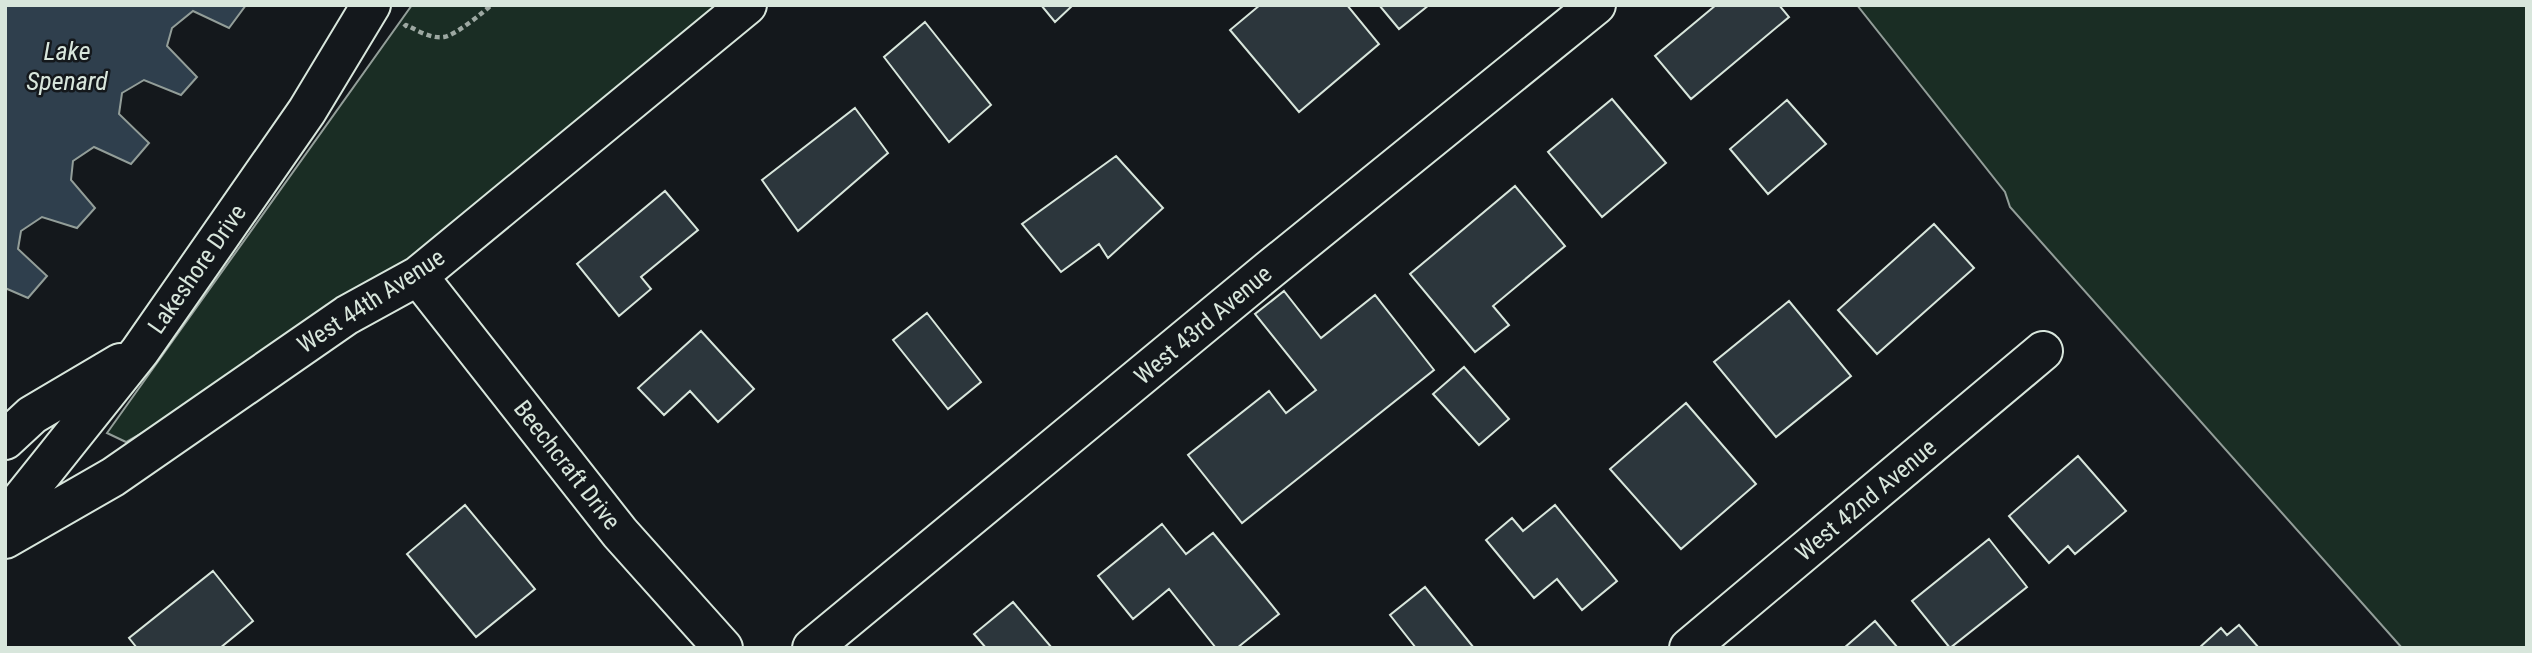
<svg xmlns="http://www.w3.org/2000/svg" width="2532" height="653" font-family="'Roboto Condensed',sans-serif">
  <rect width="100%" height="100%" fill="#14181c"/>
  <path fill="#1a2d24" stroke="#939e99" stroke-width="2" d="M412 5H747L418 276 126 442 107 433Z
    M1857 5H2527V648H2402L2010 207 2005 192Z"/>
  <path fill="#2f3f4d" stroke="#939e99" stroke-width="2" d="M5 5H246L229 28 193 11 172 28 167 46 197 77 181 95 144 80 122 93 119 114 149 143 131 164 94 147 73 161 71 180 95 208 77 228 42 217 21 231 18 249 47 276 28 298 5 288Z"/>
  <path fill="#2c363c" stroke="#d8e6dc" stroke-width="2" d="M1041 5H1073L1055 22Z
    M1260 5H1347L1379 44 1299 112 1230 30Z
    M1379 5H1429L1399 29Z
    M1716 5H1779L1789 17 1691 99 1655 56Z
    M925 22 991 105 949 142 884 57Z
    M1612 99 1666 163 1602 217 1548 152Z
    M1787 100 1826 144 1768 194 1730 149Z
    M855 108 888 153 798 231 762 180Z
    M1116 156 1163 208 1108 258 1099 244 1061 272 1022 224Z
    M1515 186 1565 246 1493 306 1509 325 1475 352 1410 274Z
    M665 191 698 230 641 277 651 289 619 316 577 264Z
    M1934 224 1974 268 1877 354 1838 310Z
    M1284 291 1321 338 1375 295 1434 370 1242 523 1188 455 1269 391 1286 413 1316 390 1255 314Z
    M1789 301 1851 376 1776 437 1714 362Z
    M927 313 981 382 948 409 893 340Z
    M701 331 754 389 718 422 690 391 664 415 638 388Z
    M1464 367 1509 419 1479 445 1433 394Z
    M1686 403 1756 484 1681 549 1610 469Z
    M2078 456 2126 511 2075 554 2068 546 2049 563 2009 516Z
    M465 505 535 589 476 637 407 554Z
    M1555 505 1617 581 1582 610 1557 579 1534 598 1486 540 1512 518 1523 531Z
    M1162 524 1186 554 1213 533 1279 614 1237 648H1216L1169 589 1133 619 1098 576Z
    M1989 539 2027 587 1950 648 1912 601Z
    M213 571 253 621 220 648H137L129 638Z
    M1425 587 1474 648H1416L1390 615Z
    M1013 602 1052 648H986L974 634Z
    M1875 621 1898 648H1844Z
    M2239 625 2259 648H2199L2221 628 2227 635Z"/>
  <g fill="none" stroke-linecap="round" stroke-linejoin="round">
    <g stroke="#d8e6dc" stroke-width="42">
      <path id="minor" d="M418 276 620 533 723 648
        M5 440 32 415 120 363
        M5 520 140 351 307 111 371 5
        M5 539 113 477 347 315 418 276 747 5
        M812 648 1269 270 1596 5
        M1689 648 2043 351"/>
    </g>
    <path stroke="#9da8a2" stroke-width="4.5" stroke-dasharray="5 3.5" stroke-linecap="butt" d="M404 27 406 25C417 30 430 39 444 37 454 36 483 13 491 5"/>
    <use href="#minor" stroke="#14181c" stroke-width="38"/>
  </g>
  <g text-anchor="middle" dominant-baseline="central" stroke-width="5" stroke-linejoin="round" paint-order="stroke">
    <g font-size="24" fill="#d8e6dc" stroke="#14181c">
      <text transform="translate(197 269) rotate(-55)">Lakeshore Drive</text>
      <text transform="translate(371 301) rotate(-33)">West 44th Avenue</text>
      <text transform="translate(1203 325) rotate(-40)">West 43rd Avenue</text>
      <text transform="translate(567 465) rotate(52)">Beechcraft Drive</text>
      <text transform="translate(1866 500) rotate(-40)">West 42nd Avenue</text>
    </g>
    <g font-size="26" font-style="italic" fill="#d8e6dc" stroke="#14181c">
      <text x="67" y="51">Lake<tspan x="67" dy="30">Spenard</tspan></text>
    </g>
  </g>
  <rect width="2532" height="653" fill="none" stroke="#d8e6dc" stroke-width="14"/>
</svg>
